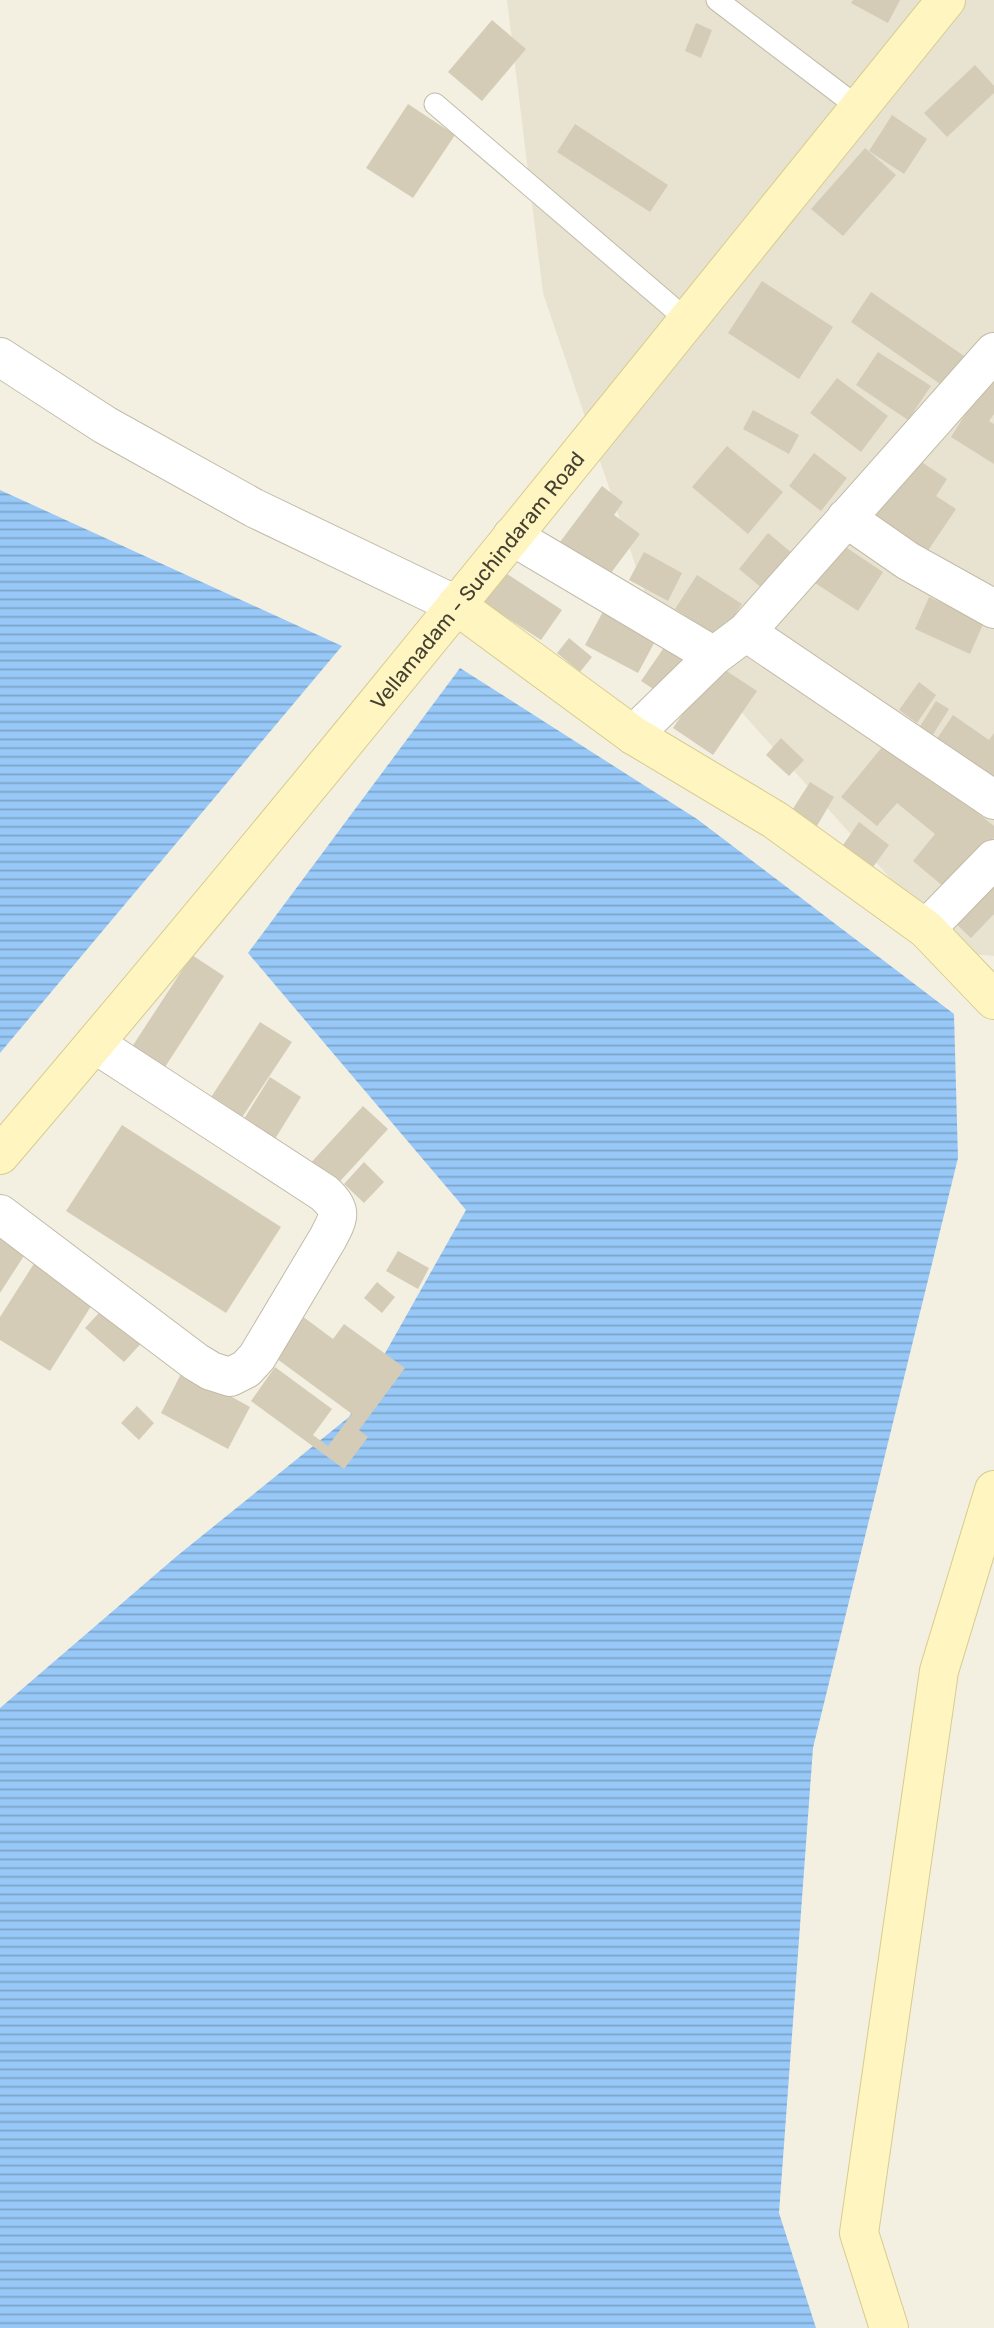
<svg xmlns="http://www.w3.org/2000/svg" width="994" height="2328" font-family="Rubik,sans-serif">
  <defs>
    <pattern id="water-rules" width="6" height="5" patternUnits="userSpaceOnUse" patternTransform="scale(1.75)"><rect width="6" height="5" fill="#97c8f7"/><path d="M0 2.5h6" fill="none" stroke="#7da4c9"/></pattern>
  </defs>
  <rect width="100%" height="100%" fill="#f3f0e2"/>
  <path fill="#e8e2d0" d="M507 0H994V956L957 953 651 611 543 293Z"/>
  <path fill="url(#water-rules)" d="M0 490 342 646 0 1053Z
    M460 668 697 819 954 1014 958 1158 813 1748 779 2213 816 2328H0V1708L177 1556 349 1417 466 1210 248 953Z"/>
  <path fill="#d5ccb7" d="M853 0H900L888 23 851 3Z
    M492 20 526 49 482 101 448 72Z
    M696 23 712 30 701 58 685 51Z
    M975 65 994 86V93L947 137 924 113Z
    M408 104 455 135 413 198 366 168Z
    M892 115 927 139 904 174 869 151Z
    M575 124 668 185 650 212 557 152Z
    M865 148 896 175 843 236 811 209Z
    M762 281 833 327 799 379 728 333Z
    M871 292 967 358 946 388 851 322Z
    M878 352 931 386 908 420 856 385Z
    M994 369V414L989 421 994 424V464L951 437Z
    M837 378 888 416 861 452 810 413Z
    M753 410 799 435 789 454 743 429Z
    M727 446 783 492 748 534 692 487Z
    M814 453 847 478 821 511 789 486Z
    M911 455 947 479 936 496 956 509 927 552 871 514Z
    M602 486 623 502 614 515 640 534 605 581 557 546Z
    M768 533 792 553 763 589 739 569Z
    M838 542 883 572 858 611 812 581Z
    M644 552 682 573 668 601 629 580Z
    M504 572 562 610 541 640 483 602Z
    M697 575 742 604 720 638 675 609Z
    M929 597 984 622 970 654 915 629Z
    M606 606 659 634 638 673 585 645Z
    M569 638 592 657 580 672 557 653Z
    M665 646 687 661 664 696 641 681Z
    M716 664 757 691 713 755 673 728Z
    M919 682 936 695 917 723 899 710Z
    M936 701 949 709 932 736 919 728Z
    M953 715 989 740 994 733V784L934 743Z
    M781 738 804 760 789 776 766 755Z
    M888 740 994 826V838L950 892 913 861 935 834 897 803 877 826 841 797Z
    M810 782 834 797 814 831 789 815Z
    M859 822 889 845 873 867 843 845Z
    M994 874V914L971 938 951 919Z
    M192 955 224 976 156 1081 124 1059Z
    M260 1022 292 1042 231 1134 200 1114Z
    M270 1077 301 1097 270 1147 239 1127Z
    M363 1106 388 1129 321 1202 296 1179Z
    M122 1125 281 1227 226 1313 66 1211Z
    M364 1162 384 1182 364 1203 344 1184Z
    M0 1225 31 1245 0 1293Z
    M398 1251 429 1268 418 1289 386 1271Z
    M35 1262 95 1300 50 1371 0 1340V1317Z
    M377 1282 395 1297 382 1313 364 1298Z
    M108 1303 147 1337 124 1362 85 1328Z
    M302 1316 333 1339 344 1324 405 1368 359 1430 368 1437 344 1469 251 1401 275 1367 332 1409 313 1435 328 1446 352 1414 273 1356Z
    M183 1370 250 1407 228 1449 161 1413Z
    M137 1406 154 1423 139 1440 121 1423Z"/>
  <g fill="none" stroke-linecap="round" stroke-linejoin="round">
    <g stroke="#c2bba7" stroke-width="23">
      <path id="lane" d="M717 0 859 108
        M435 104 687 320"/>
    </g>
    <g stroke="#c2bba7" stroke-width="40">
      <path id="street" d="M0 357 105 425 254 508 456 605
        M846 518 908 561 994 609
        M512 536 714 656
        M746 632 994 800
        M633 735 714 656 746 632 994 352
        M926 929 994 859
        M0 1214 196 1362 211 1371 230 1377 246 1369 257 1357 328 1238C339 1217 343 1210 324 1193L95 1044"/>
    </g>
    <g stroke="#d8cb8d" stroke-width="40">
      <g id="secondary">
        <path d="M456 605 633 735 775 820 926 929 994 1000"/>
        <path id="s1" d="M0 1155C323 776 633 387 946 0"/>
        <path d="M889 2328 859 2233 939 1671 994 1490"/>
      </g>
    </g>
    <use href="#lane" stroke="#fff" stroke-width="21"/>
    <use href="#street" stroke="#fff" stroke-width="38"/>
    <use href="#secondary" stroke="#fff5c1" stroke-width="38"/>
  </g>
  <g text-anchor="middle" dominant-baseline="central" stroke-width="6" stroke-linejoin="round" paint-order="stroke">
    <g font-size="21" fill="#454032" stroke="#fff">
      <text stroke="none"><textPath href="#s1" startOffset="747">Vellamadam - Suchindaram Road</textPath></text>
    </g>
  </g>
</svg>
